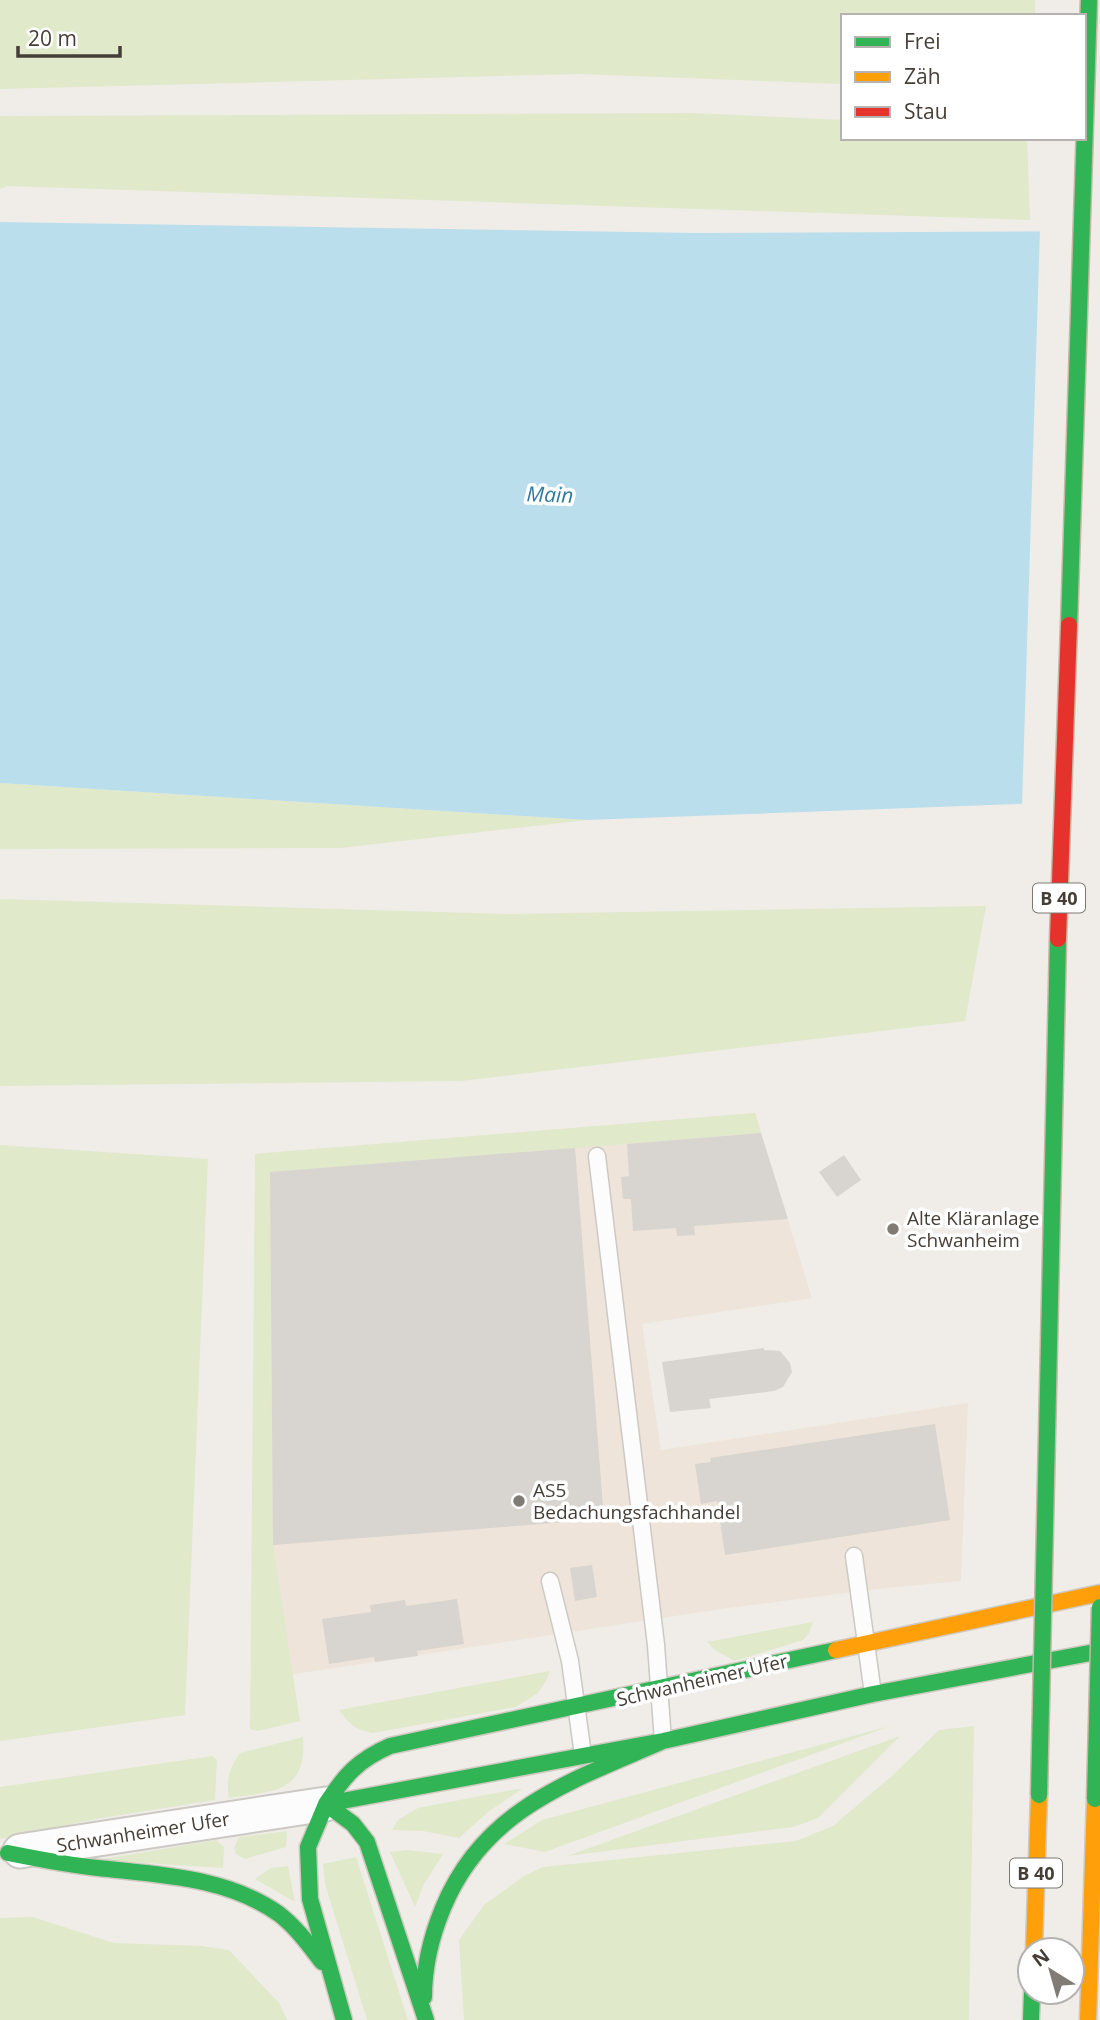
<svg xmlns="http://www.w3.org/2000/svg" width="1100" height="2020" font-family="'Open Sans',sans-serif">
  <rect width="100%" height="100%" fill="#f0ede9"/>
  <path fill="#efe4d9" d="M755 1113 812 1298 642 1324 661 1450 968 1403 961 1581 877 1589 721 1609 256 1680 255 1154Z"/>
  <path fill="#e0e9ca" d="M0 0H1035V16H843V84L580 74 0 89Z
    M692 113 843 120V138H1027L1030 220 7 186 0 189V116Z
    M0 783 587 820 340 848 0 849Z
    M0 899 506 914 986 906 965 1021 461 1081 0 1086Z
    M755 1113 761 1133 270 1173 273 1545 300 1721 258 1731 250 1729 255 1154Z
    M0 1145 208 1159 185 1715 0 1741Z
    M813 1622 809 1633 803 1640 735 1661 715 1650 707 1642Z
    M550 1671 547 1679 538 1693 516 1707 373 1733C356 1730 349 1724 339 1710Z
    M890 1726 545 1852 504 1844 542 1820Z
    M974 1726 969 2020H464L459 1940 484 1905 524 1876 543 1867 796 1841 833 1826 893 1775 939 1730Z
    M900 1736 818 1818 793 1827 567 1856Z
    M303 1737C307 1794 273 1791 229 1798 226 1779 229 1769 240 1753Z
    M212 1756 217 1760 215 1800 96 1819 0 1839V1787Z
    M517 1789H522L488 1812 459 1838 423 1831 392 1830 398 1820 418 1808Z
    M287 1831 286 1847 245 1859 236 1854 234 1848 239 1837Z
    M216 1840 224 1847 223 1868 97 1860Z
    M406 1850 443 1854 424 1884 415 1907 390 1852Z
    M356 1857 408 2020H367L325 1884 323 1864Z
    M288 1866 295 1902 255 1879 271 1868Z
    M33 1917 114 1943 201 1946 229 1950 279 2003 287 2020H0V1918Z"/>
  <path fill="#bbdeec" d="M0 222 696 233 1100 231V801L587 820 0 783Z"/>
  <path fill="#f0ede9" d="M1040 228H1100V804L1022 807Z"/>
  <path fill="#d8d4d0" d="M761 1133 788 1219 694 1226 695 1235 677 1236 676 1228 633 1231 631 1199H623L621 1177 629 1176 627 1144Z
    M575 1148 604 1519 273 1545 270 1172Z
    M844 1155 861 1180 837 1197 819 1172Z
    M764 1348V1350L780 1351 790 1363 792 1372 783 1387 774 1391 709 1399 711 1408 670 1412 662 1362Z
    M935 1424 950 1520 725 1555 717 1501 701 1504 695 1464 711 1462 710 1458Z
    M592 1565 597 1597 575 1601 570 1568Z
    M457 1599 464 1644 417 1651 418 1656 375 1662 374 1657 329 1664 322 1619 371 1612 370 1605 405 1600 406 1606Z"/>
  <g fill="none" stroke-linecap="round" stroke-linejoin="round">
    <g stroke="#ccc9c5" stroke-width="19">
      <path id="lane" d="M597 1156 656 1645 663 1741
        M854 1556 873 1694
        M550 1581 570 1661 583 1755"/>
    </g>
    <g stroke="#ccc9c5" stroke-width="37">
      <path id="street" d="M20 1851 326 1804"/>
    </g>
    <g stroke="#cfc9c0" stroke-width="19">
      <path id="fast" d="M326 1804C345 1775 358 1760 390 1746L836 1650
        M326 1804 663 1741 873 1694 1100 1651
        M8 1853C38 1859 68 1865 98 1868 160 1875 227 1877 279 1914 296 1927 309 1945 322 1962
        M424 1997C424 1966 431 1937 443 1908 484 1808 572 1781 663 1741
        M344 2020 310 1899 308 1847 326 1804 353 1824 367 1842 426 2020
        M1031 2020 1032 1992"/>
    </g>
    <g stroke="#cfc9c0" stroke-width="19">
      <path id="slow" d="M836 1650 1100 1593
        M1034 1950 1039 1795
        M1088 2020 1095 1799"/>
    </g>
    <use href="#lane" stroke="#fdfcfc" stroke-width="16"/>
    <use href="#street" stroke="#fdfcfc" stroke-width="33"/>
    <use href="#fast" stroke="#30b455" stroke-width="16"/>
    <use href="#slow" stroke="#ff9f0a" stroke-width="16"/>
    <g stroke="#c7b7a5" stroke-width="19" stroke-linecap="butt">
      <path id="fast-bridge" d="M1069 625 1089 0
        M1039 1795 1058 939
        M1095 1799 1100 1607"/>
    </g>
    <g stroke="#c7b7a5" stroke-width="19" stroke-linecap="butt">
      <path id="jam-bridge" d="M1058 939 1069 625"/>
    </g>
    <use href="#fast-bridge" stroke="#30b455" stroke-width="16"/>
    <use href="#jam-bridge" stroke="#e5322d" stroke-width="16"/>
  </g>
  <g fill="#817b75" stroke="#fff" stroke-width="2.5">
    <circle cx="893" cy="1229" r="7"/>
    <circle cx="519" cy="1501" r="7"/>
  </g>
  <g text-anchor="middle" dominant-baseline="central" stroke-width="7" stroke-linejoin="round" paint-order="stroke">
    <g fill="#fff" stroke="#7d7872" stroke-width="2">
      <rect x="1033" y="883.5" width="52" height="29" rx="5"/>
      <rect x="1010" y="1858.5" width="52" height="29" rx="5"/>
    </g>
    <g font-size="18" font-weight="bold" fill="#453e36">
      <text x="1059" y="898">B 40</text>
      <text x="1036" y="1873">B 40</text>
    </g>
    <g font-size="19" fill="#453e36" stroke="#fff" text-anchor="start">
      <text x="907" y="1218">Alte Kläranlage<tspan x="907" dy="22">Schwanheim</tspan></text>
      <text x="533" y="1490">AS5<tspan x="533" dy="22">Bedachungsfachhandel</tspan></text>
    </g>
    <g font-size="19" fill="#453e36" stroke="#fff">
      <text transform="translate(702 1680) rotate(-13)">Schwanheimer Ufer</text>
      <text transform="translate(143 1832) rotate(-9)">Schwanheimer Ufer</text>
    </g>
    <g font-size="21" font-style="italic" fill="#2f7a9e" stroke="#fff">
      <text transform="translate(550 494) rotate(2)">Main</text>
    </g>
  </g>
  <rect x="841" y="14" width="245" height="126" fill="#ffffff" stroke="#b5b2af" stroke-width="2"/>
  <rect x="855" y="37" width="35" height="10" fill="#30b455" stroke="#b5b2af" stroke-width="2"/>
  <text x="904" y="49" font-size="21" fill="#453e36">Frei</text>
  <rect x="855" y="72" width="35" height="10" fill="#ff9f0a" stroke="#b5b2af" stroke-width="2"/>
  <text x="904" y="84" font-size="21" fill="#453e36">Zäh</text>
  <rect x="855" y="107" width="35" height="10" fill="#e5322d" stroke="#b5b2af" stroke-width="2"/>
  <text x="904" y="119" font-size="21" fill="#453e36">Stau</text>
  <g transform="translate(1051 1971) rotate(323)"><circle r="33" fill="#ffffff" stroke="#b5b2af" stroke-width="2"/>
  <path d="M0-5L12 26L0 18L-12 26Z" fill="#817b75"/>
  <text y="-10" font-size="19" font-weight="bold" text-anchor="middle" fill="#453e36">N</text>
  </g>
  <path d="M18 46v10h102v-10" fill="none" stroke="#453e36" stroke-width="3.5"/>
  <text x="28" y="46" font-size="21" fill="#453e36" stroke="#ffffff" stroke-width="5" paint-order="stroke">20 m</text>
</svg>
